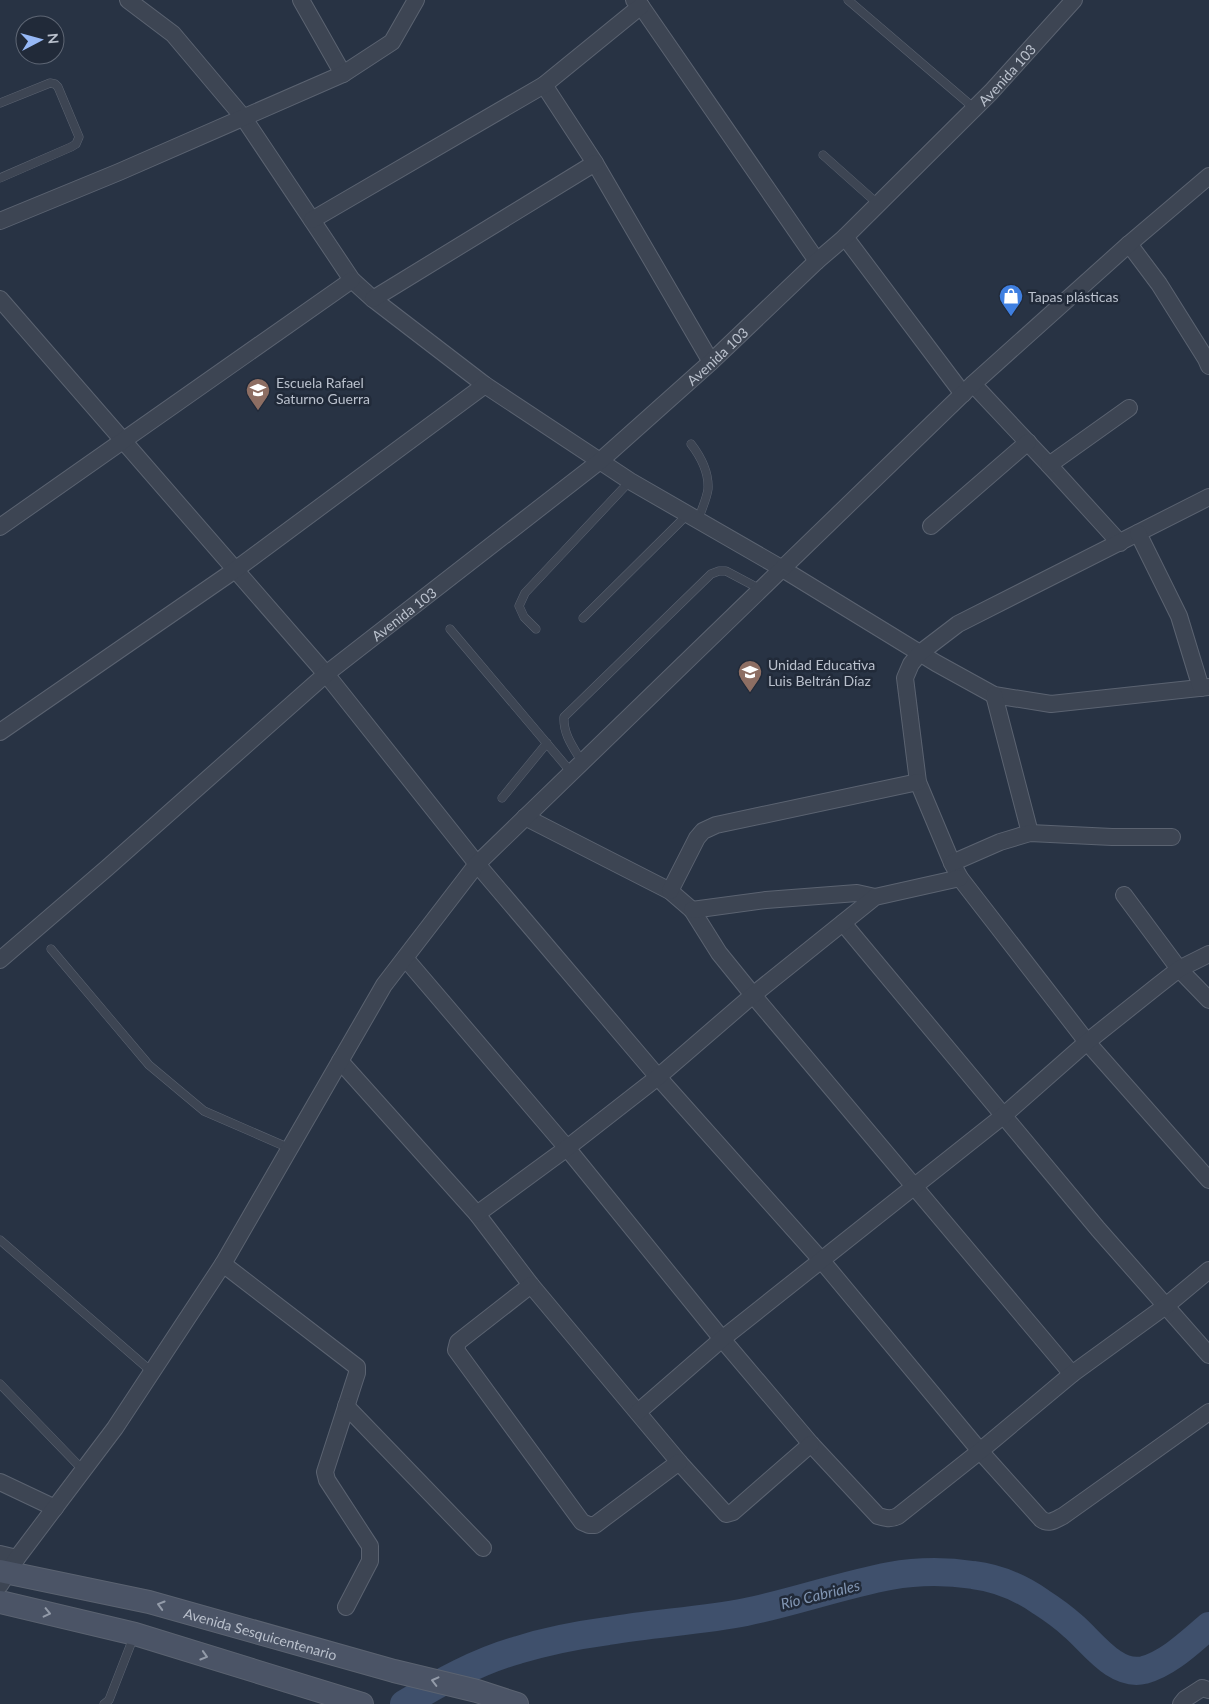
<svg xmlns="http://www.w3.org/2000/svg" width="1209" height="1704" font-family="Lato,sans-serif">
  <rect width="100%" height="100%" fill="#283344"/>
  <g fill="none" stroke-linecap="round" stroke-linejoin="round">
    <path stroke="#3f506c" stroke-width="28" d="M404 1704C439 1683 478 1661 518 1650 547 1641 578 1635 608 1631 654 1623 700 1621 746 1612 795 1602 842 1585 890 1576 918 1571 946 1571 973 1575 998 1578 1021 1588 1041 1602 1052 1609 1063 1617 1073 1626 1092 1642 1115 1677 1144 1670 1169 1663 1190 1642 1209 1626"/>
    <g stroke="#5b6371" stroke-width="9">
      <path id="lane" d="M848 0 974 108
        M0 103 50 83 55 84 58 87 79 137 76 144 71 147 0 178
        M823 155 878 204
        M691 444C701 457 709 472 708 489 707 498 701 511 698 520
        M583 618 688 514
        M450 629 571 772
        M536 629 524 617 519 606 525 593 630 481
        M582 762C573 747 563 734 564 717L711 574 719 571H726L760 589
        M502 798 547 743
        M51 949 149 1065 204 1111 289 1148
        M0 1240 152 1372
        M0 1384 83 1470
        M104 1704 109 1700 134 1636"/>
    </g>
    <g stroke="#5b6371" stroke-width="18">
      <g id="street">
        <path d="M128 0 173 34 243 117 352 280 373 299 485 385 630 481 781 568 936 663 994 695 1051 704 1209 687"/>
        <path d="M301 0 343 74"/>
        <path d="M634 0 641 6 817 261"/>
        <path d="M544 85 595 163 711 362"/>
        <path d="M312 220 544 85 641 6"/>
        <path d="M0 221 119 172 343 74 392 42 416 0"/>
        <path d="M845 237 963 394"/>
        <path d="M1129 244 1159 284 1206 359 1209 366"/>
        <path d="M0 299 326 674 477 864 658 1077 822 1261 980 1451 1041 1519C1049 1525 1055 1520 1063 1516L1209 1412"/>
        <path d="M373 299 595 163"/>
        <path d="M973 384 1049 465 1120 543"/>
        <path d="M1049 465 1129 408"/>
        <path d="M1209 497 958 624 920 653 911 664 905 678 918 782 952 863 960 878 1087 1042 1209 1180"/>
        <path d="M931 526 1028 442"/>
        <path d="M0 527 352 280"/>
        <path d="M1138 533 1179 616 1201 688"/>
        <path d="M994 695 1030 833"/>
        <path d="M0 732 235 570 485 385"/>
        <path d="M525 817 670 891 692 910 719 953 753 995 1072 1374"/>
        <path d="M952 863 1000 842 1030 833 1112 837H1172"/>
        <path d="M670 891 697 838 703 831 716 825 918 782"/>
        <path d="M1124 895 1179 969 1209 1000"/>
        <path d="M692 910 766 900 857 893 875 897"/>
        <path d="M843 923 1098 1229 1209 1355"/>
        <path d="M405 958 567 1148 722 1339 811 1444 878 1516C886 1518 890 1520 898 1516L980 1451 1072 1374 1167 1305 1209 1270"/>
        <path id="s1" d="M0 960 107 868 326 674 600 461 711 362 817 261 845 237 991 92 1074 0"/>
        <path d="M340 1061 477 1214 531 1285 679 1462 726 1514 733 1512 811 1444"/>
        <path d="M477 1214 567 1148 658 1077 753 995 875 897 960 878"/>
        <path d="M223 1264 357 1367V1373L325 1472 327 1480 370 1546V1561L346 1607"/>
        <path d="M531 1285 458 1342 456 1350 582 1522 589 1525H595L679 1462"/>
        <path d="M346 1406 483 1548"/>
        <path d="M638 1412 722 1339 1003 1116 1087 1042 1156 987 1179 969 1209 954"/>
        <path d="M0 1482 55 1508"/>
        <path d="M0 1554 17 1558"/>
        <path d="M0 1585 17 1558 115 1428 223 1264 384 985 477 864 973 384 1129 244 1209 176"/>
        <path d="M1181 1704 1185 1699 1202 1688 1209 1690"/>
      </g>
    </g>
    <g stroke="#5b6371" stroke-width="24">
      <g id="secondary">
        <path id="s2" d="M0 1571 149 1602 394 1671 477 1691 517 1704"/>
        <path d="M0 1602 135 1634 362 1704"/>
      </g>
    </g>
    <use href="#lane" stroke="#3d4553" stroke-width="8"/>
    <use href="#street" stroke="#3d4553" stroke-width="16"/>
    <use href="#secondary" stroke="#4b5466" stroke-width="22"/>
  </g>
  <defs><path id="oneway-chevron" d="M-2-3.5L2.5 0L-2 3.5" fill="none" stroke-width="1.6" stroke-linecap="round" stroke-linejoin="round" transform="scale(1.25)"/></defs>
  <g stroke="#939ba9">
    <use href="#oneway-chevron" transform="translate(161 1605) rotate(-164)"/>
    <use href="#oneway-chevron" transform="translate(47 1613) rotate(13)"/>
    <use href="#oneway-chevron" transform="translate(204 1656) rotate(17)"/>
    <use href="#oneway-chevron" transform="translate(435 1681) rotate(-166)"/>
  </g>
  <defs>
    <g id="shop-pin" transform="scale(1.25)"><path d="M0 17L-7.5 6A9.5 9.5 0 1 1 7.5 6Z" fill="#3f7fe0" stroke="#212a39"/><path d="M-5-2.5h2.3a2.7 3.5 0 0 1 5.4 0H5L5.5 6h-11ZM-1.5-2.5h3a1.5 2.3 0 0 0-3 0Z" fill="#fff"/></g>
    <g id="school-pin" transform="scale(1.25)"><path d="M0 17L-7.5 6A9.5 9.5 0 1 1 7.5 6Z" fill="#8d6e63" stroke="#212a39"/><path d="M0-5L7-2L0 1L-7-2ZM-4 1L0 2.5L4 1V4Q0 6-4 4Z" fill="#fff"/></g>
  </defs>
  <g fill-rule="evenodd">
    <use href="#shop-pin" x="1011" y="296"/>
    <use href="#school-pin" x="258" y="390"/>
    <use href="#school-pin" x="750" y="672"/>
  </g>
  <g text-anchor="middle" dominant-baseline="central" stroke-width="5" stroke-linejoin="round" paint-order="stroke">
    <g font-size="14" fill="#bac1cd" stroke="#212a39">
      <text stroke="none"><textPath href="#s1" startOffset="1342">Avenida 103</textPath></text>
      <text stroke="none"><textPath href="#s1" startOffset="938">Avenida 103</textPath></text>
      <text stroke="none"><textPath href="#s1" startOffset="532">Avenida 103</textPath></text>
      <text stroke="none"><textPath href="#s2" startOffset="268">Avenida Sesquicentenario</textPath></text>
    </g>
    <g font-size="14" fill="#bac1cd" stroke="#212a39" text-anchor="start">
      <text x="1028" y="296">Tapas plásticas</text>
      <text x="276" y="382">Escuela Rafael<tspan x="276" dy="16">Saturno Guerra</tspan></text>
      <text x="768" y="664">Unidad Educativa<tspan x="768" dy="16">Luis Beltrán Díaz</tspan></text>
    </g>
    <g font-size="15" font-style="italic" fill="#8296b3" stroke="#212a39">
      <text transform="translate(820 1594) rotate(-14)">Río Cabriales</text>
    </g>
  </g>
  <g transform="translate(40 40) rotate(84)"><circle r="24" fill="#212a39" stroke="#5e6674"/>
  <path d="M0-4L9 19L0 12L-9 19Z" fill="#96b8f6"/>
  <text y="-8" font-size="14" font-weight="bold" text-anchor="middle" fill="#bac1cd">N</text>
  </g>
</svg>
